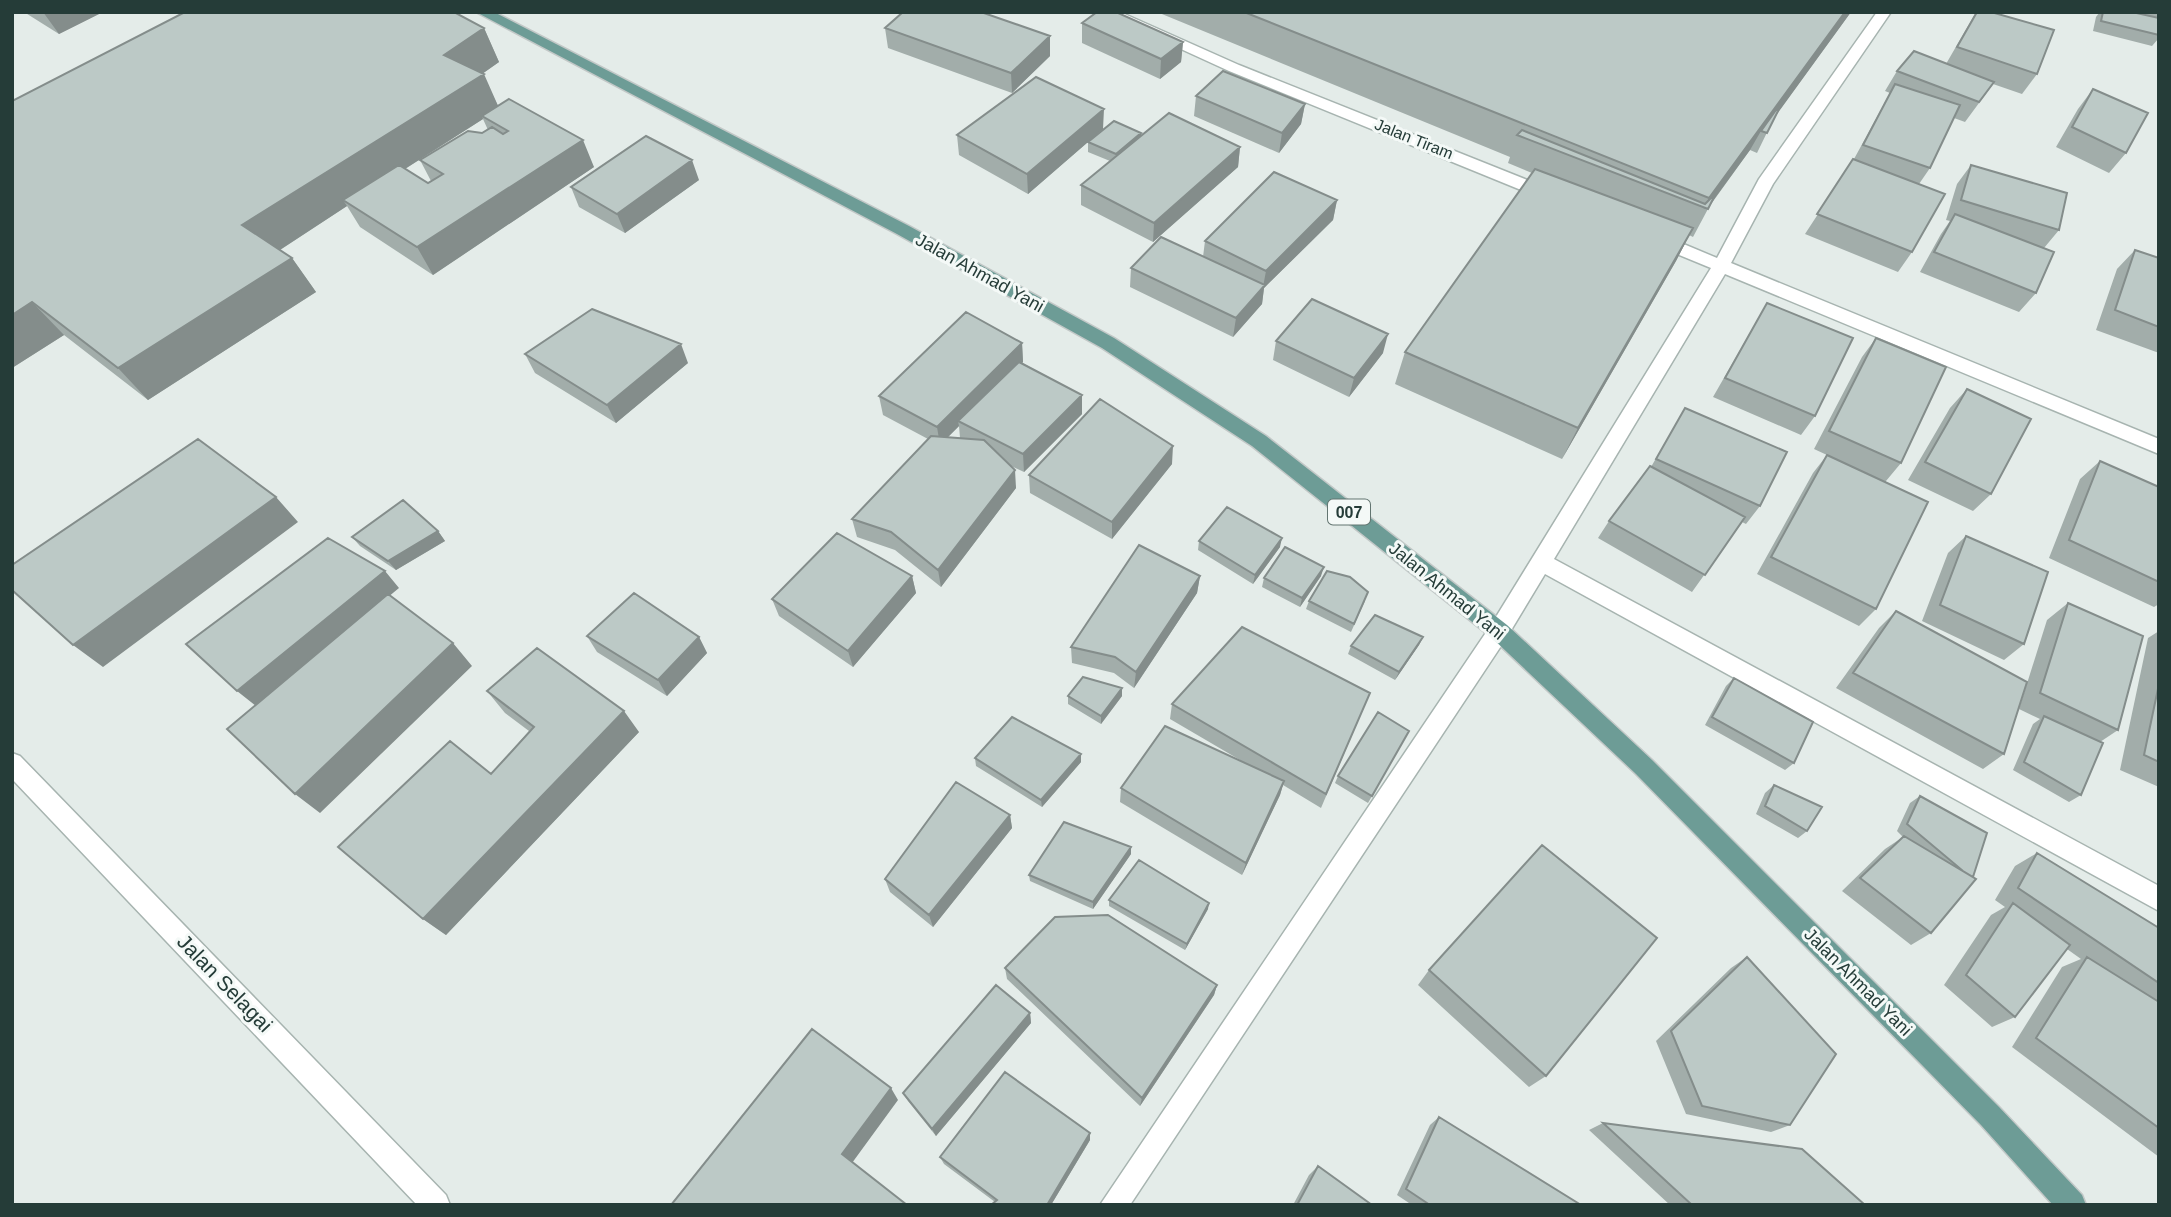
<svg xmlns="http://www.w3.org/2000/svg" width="2171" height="1217" font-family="Arial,sans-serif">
  <rect width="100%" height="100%" fill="#e4ece9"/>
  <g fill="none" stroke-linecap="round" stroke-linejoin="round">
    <g stroke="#a7b4b0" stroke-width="3">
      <path id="minor" d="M1100 12H1120L1239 65 1555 191 1557 195 1549 200 1543 199 1229 71Z
        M1877 12H1891L1773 184 1731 263 2159 439V454L1725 274 1554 559 2159 886V911L1545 574 1507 637 1130 1205H1100L1491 625 1711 268 1650 243 1648 239 1650 235H1662L1717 258 1759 179Z
        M12 753 20 756 446 1195 450 1205H417L12 779Z"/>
    </g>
    <g stroke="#c2c8c7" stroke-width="3">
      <path id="major" d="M476 12H494L909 226 1114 338 1266 436 1507 625 1652 760 1999 1107 2082 1195 2086 1205H2053L1981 1125 1636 774 1491 637 1252 446 1102 348 897 234Z"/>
    </g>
    <use href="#minor" fill="#fff" fill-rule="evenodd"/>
    <use href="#major" fill="#6d9c96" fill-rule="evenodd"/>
  </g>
  <path fill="#a2adaa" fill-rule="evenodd" d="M24 12H103L59 34Z
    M1157 12H1851L1775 116 1757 153 1750 150 1709 207 1693 237 1689 235 1676 261 1562 459 1395 384 1405 352 1532 173 1508 163 1510 157Z
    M1976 12 2037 74 2022 94 1993 84 1965 122 1954 118 1930 168 1919 184 1912 252 1898 272 1805 234 1854 159 1890 93 1885 91 1897 71 1946 64Z
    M2097 12H2137L2136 13 2141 14 2142 12H2159V38L2152 46 2093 31 2096 17 2099 13Z
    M1082 23 1183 42 1181 62 1160 79 1082 43Z
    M484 28 499 62 482 74 498 106 594 167 433 275 360 227 347 206 280 250 292 258 316 292 148 400 64 335 12 368V101ZM483 119 488 130 420 160 431 181 428 183 405 169Z
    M885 28 1050 56 1012 93 888 48Z
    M2093 89 2126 153 2109 173 2056 147 2078 109Z
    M1196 96 1305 104 1301 124 1279 153 1194 116Z
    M1103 129 1028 194 959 155 957 135Z
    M1141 136 1240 147 1238 167 1153 242 1081 205V185L1110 161 1088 152V142Z
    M1971 165 2059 230 2044 248 2036 293 2019 312 1920 272 1941 234 1950 221 1946 220 1957 184Z
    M699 180 625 233 579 207 571 187Z
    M1337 200 1333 220 1264 288 1262 304 1233 337 1130 287 1131 268 1203 257 1205 241Z
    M2135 250 2159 258V353L2096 330 2117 269Z
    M1767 303 1815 416 1801 435 1713 397Z
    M1876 338 1901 463 1886 481 1876 609 1859 626 1757 574 1813 473 1827 455 1814 449 1862 357Z
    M1276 341 1383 353 1349 397 1273 360Z
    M1022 343 1023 362 1022 363 1082 395V414L1024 472 1009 465 1016 488 941 587 895 550 857 537 852 519 928 439 883 415 879 396ZM959 426 960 438 948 437Z
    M525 354 688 363 616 423 535 373Z
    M1967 389 1991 494 1973 511 1908 480 1950 408Z
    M1685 408 1760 506 1746 524 1742 522 1692 592 1598 538 1609 521 1651 467Z
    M2100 461 2159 487V604L2154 607 2049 558 2080 479Z
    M1172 464 1112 539 1030 493 1029 475Z
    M438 531 445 541 396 570 360 546 352 537Z
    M1966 536 2024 644 2004 660 1922 621 1948 553Z
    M1199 541 1280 547 1253 584 1198 550Z
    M912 576 916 593 853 667 779 616 772 599Z
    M1200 576 1197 593 1134 688 1114 673 1072 663 1071 647Z
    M1321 576 1300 607 1262 587 1264 578Z
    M1309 601H1365L1351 632 1306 609Z
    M2068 603 2118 730 2100 742 2081 795 2069 802 2013 770 2033 724 2040 719 2019 709 2047 620Z
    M1896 611 2004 754 1983 769 1836 688 1879 628Z
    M2159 631V787L2120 770 2148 638Z
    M587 636 699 637 707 653 667 696 597 652Z
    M1423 637 1419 645 1395 680 1348 654 1351 646Z
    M1734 678 1794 763 1785 770 1705 725 1726 686Z
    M487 691 639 732 446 935 423 919 491 774 529 731 505 713Z
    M1370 693 1321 808 1283 785 1280 795 1242 875 1120 802 1121 788 1240 760 1170 719 1172 704Z
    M1068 696H1122L1101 724 1068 704Z
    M1409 731 1368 803 1335 783 1338 776Z
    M975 758 1081 762 1042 807 976 766Z
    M1774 785 1807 831 1798 838 1756 814 1765 793Z
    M1920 796 1987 833 1931 933 1911 945 1842 891 1885 849 1903 837 1897 831 1910 803Z
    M1010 815 1012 828 933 927 890 892 885 879Z
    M2037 853 2159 928V1157L2012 1047 2062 967 2081 959 2067 949 2015 1017 1992 1027 1944 985 1991 915 2005 907 1995 900 2015 866Z
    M1131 854 1093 909 1030 881 1029 875Z
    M1109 900 1208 909 1185 950 1109 906Z
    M1747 957 1790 1125 1771 1132 1686 1114 1656 1041 1731 968Z
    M1005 968 1217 985 1214 995 1140 1106 1007 979Z
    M1429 970 1546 1076 1529 1087 1418 985Z
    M1030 1013 1031 1023 936 1136 908 1101 903 1093Z
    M1439 1117 1581 1205H1412L1397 1195 1430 1125Z
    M1603 1123 1865 1205H1670L1589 1130Z
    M1090 1140 1051 1205H991L995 1202 944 1164 940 1157Z
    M1318 1166 1372 1205H1293L1309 1175Z"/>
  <path fill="#848d8b" d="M43 12H103L59 34Z
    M1845 12H1851L1764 132 1761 131 1750 150 1707 209 1703 208 1709 198Z
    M484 28 499 62 462 88 484 74 499 108 482 116 483 119 350 204 343 200 347 206 266 259 242 225 444 55Z
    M1050 36V56L1012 93 1011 73Z
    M1183 42 1181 62 1160 79 1161 59Z
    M1305 104 1301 124 1279 153 1282 133Z
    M1104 109 1103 129 1028 194 1027 174Z
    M1141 133V143L1116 164V154Z
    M583 140 594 167 433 275 417 247Z
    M1240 147 1238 167 1153 242 1154 223Z
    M692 160 699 180 625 233 617 214Z
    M1337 200 1333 220 1264 288 1262 304 1233 337 1236 318 1263 287 1266 271Z
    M1693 228 1676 261 1562 459 1578 428Z
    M292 258 316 292 148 400 118 368Z
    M32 302 64 335 12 368V315Z
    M1388 334 1383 353 1349 397 1354 378Z
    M1022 343 1023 362 962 423 958 421 959 426 940 445 937 427Z
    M681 344 688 363 616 423 607 405Z
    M1082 395V414L1024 472 1023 454Z
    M1173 446 1172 464 1112 539V522Z
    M1015 470 1016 488 941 587 938 570Z
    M276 497 298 522 103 667 73 645Z
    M438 531 445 541 396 570 388 561Z
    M1282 538 1280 547 1253 584 1255 575Z
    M1324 567 1321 576 1300 607 1302 598Z
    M385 571 399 588 256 706 237 691Z
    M912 576 916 593 853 667 848 651Z
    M1200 576 1197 593 1134 688 1136 672Z
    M699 637 707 653 667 696 658 680Z
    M1423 637 1419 645 1395 680 1399 672Z
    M453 643 472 666 320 813 295 794Z
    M1122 688V696L1101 724V716Z
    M624 711 639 732 446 935 423 919Z
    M1081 754V762L1042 807 1041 800Z
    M1284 781 1280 795 1242 875 1246 863Z
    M1010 815 1012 828 933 927 929 915Z
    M1131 847V854L1093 909V902Z
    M1209 903 1208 909 1185 950 1187 944Z
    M1217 985 1214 995 1140 1106 1142 1098Z
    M1030 1013 1031 1023 936 1136 932 1129Z
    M891 1088 898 1100 852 1163 842 1154Z
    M1090 1133V1140L1051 1205H1047Z"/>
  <path fill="#bcc9c6" stroke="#848d8b" stroke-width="2" d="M185 12H454L484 28 444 55 484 74 242 225 292 258 118 368 32 302 12 315V101Z
    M903 12H981L1050 36 1011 73 885 28Z
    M1097 12H1116L1183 42 1161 59 1082 23Z
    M1244 12H1845L1709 198Z
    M1977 12H1991L2054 30 2037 74 1957 47Z
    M2103 12H2132L2159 18V35L2101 21Z
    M1914 51 1994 82 1979 102 1897 71Z
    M1223 71 1305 104 1282 133 1196 96Z
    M1036 77 1104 109 1027 174 957 135Z
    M1895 84 1960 105 1930 168 1863 145Z
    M2093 89 2148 113 2126 153 2072 127Z
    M509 99 583 140 417 247 343 200 399 165 428 183 443 174 420 160 468 131 482 133 492 127 503 134 508 131 482 116Z
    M1776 110 1778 111 1767 133 1761 131Z
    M1169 113 1240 147 1154 223 1081 185Z
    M1114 121 1141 133 1116 154 1088 142Z
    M1522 130 1705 204 1716 193 1708 209 1517 135Z
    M646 136 692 160 617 214 571 187Z
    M1853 159 1945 194 1912 252 1817 214Z
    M1971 165 2067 193 2059 230 1961 200Z
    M1535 169 1693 228 1578 428 1405 352Z
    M1274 172 1337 200 1266 271 1205 241Z
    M1955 214 2054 252 2036 293 1934 252Z
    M1161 237 1265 285 1236 318 1131 268Z
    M2135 250 2159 258V327L2115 310Z
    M1312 299 1388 334 1354 378 1276 341Z
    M1767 303 1853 338 1815 416 1725 378Z
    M592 309 681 344 607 405 525 354Z
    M966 312 1022 343 937 427 879 396Z
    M1876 338 1946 367 1901 463 1829 431Z
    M1019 362 1082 395 1023 454 958 421Z
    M1967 389 2031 419 1991 494 1925 462Z
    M1100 399 1173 446 1112 522 1029 475Z
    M1685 408 1787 452 1760 506 1656 459Z
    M931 436 984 440 1015 470 938 570 891 532 852 519Z
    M198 439 276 497 73 645 12 590V565Z
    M1827 455 1928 502 1876 609 1771 557Z
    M2100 461 2159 487V582L2069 540Z
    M1650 466 1745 517 1705 575 1609 521Z
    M403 500 438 531 388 561 352 537Z
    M1227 507 1282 538 1255 575 1199 541Z
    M837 533 912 576 848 651 772 599Z
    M1966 536 2048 572 2024 644 1940 605Z
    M328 538 385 571 237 691 186 644Z
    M1139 545 1200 576 1136 672 1115 657 1071 647Z
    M1285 547 1324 567 1302 598 1264 578Z
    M1327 571 1350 577 1368 592 1354 624 1309 601Z
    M634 593 699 637 658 680 587 636Z
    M388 594 453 643 295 794 227 729Z
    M2068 603 2143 636 2118 730 2040 693Z
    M1896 611 2027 682 2004 754 1853 673Z
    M1375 615 1423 637 1399 672 1351 646Z
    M1242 627 1370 693 1326 794 1172 704Z
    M537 648 624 711 423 919 338 847 450 741 491 774 534 727 487 691Z
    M1083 677 1122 688 1101 716 1068 696Z
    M1734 678 1813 722 1794 763 1712 717Z
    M2159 684V762L2144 755Z
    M1378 712 1409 731 1372 796 1338 776Z
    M2044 716 2103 743 2081 795 2024 762Z
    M1012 717 1081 754 1041 800 975 758Z
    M1165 726 1284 781 1246 863 1121 788Z
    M956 782 1010 815 929 915 885 879Z
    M1774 785 1822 807 1807 831 1765 806Z
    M1920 796 1987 833 1973 877 1963 871 1907 824Z
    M1064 822 1131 847 1093 902 1029 875Z
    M1904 836 1976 879 1931 933 1860 878Z
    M1542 845 1657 938 1546 1076 1429 970Z
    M2037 853 2159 928V983L2018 888Z
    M1139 860 1209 903 1187 944 1109 900Z
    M2013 903 2070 945 2015 1017 1966 975Z
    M1108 915 1217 985 1142 1098 1005 968 1055 917Z
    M1747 957 1836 1054 1790 1125 1702 1106 1671 1031Z
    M2087 957 2159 1002V1128L2036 1038Z
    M996 985 1030 1013 932 1129 903 1093Z
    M812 1029 891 1088 842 1154 907 1205H671Z
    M1005 1072 1090 1133 1047 1205H991L997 1200 940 1157Z
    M1439 1117 1581 1205H1430L1406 1189Z
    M1603 1123 1802 1149 1865 1205H1692Z
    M1318 1166 1372 1205H1297Z"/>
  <g text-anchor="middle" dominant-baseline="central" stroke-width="6" stroke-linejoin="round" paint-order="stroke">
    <g font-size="16" fill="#253c38" stroke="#f4f9f7">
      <text transform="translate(1414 139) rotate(22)">Jalan Tiram</text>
    </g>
    <rect fill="#f4f9f7" stroke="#637571" stroke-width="2" x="1328" y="499.5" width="42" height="25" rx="5"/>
    <g font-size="16" font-weight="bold" fill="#253c38">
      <text x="1349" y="512">007</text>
    </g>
    <g font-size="18" fill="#253c38" stroke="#f4f9f7">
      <text transform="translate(980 273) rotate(29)">Jalan Ahmad Yani</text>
      <text transform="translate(1447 591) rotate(39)">Jalan Ahmad Yani</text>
      <text transform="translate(1858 982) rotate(45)">Jalan Ahmad Yani</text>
    </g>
    <g font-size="21" fill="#253c38" stroke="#f4f9f7">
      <text transform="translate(225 983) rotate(46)">Jalan Selagai</text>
    </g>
  </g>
  <rect width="2171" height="1217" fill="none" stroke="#253c38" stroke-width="28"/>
</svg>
